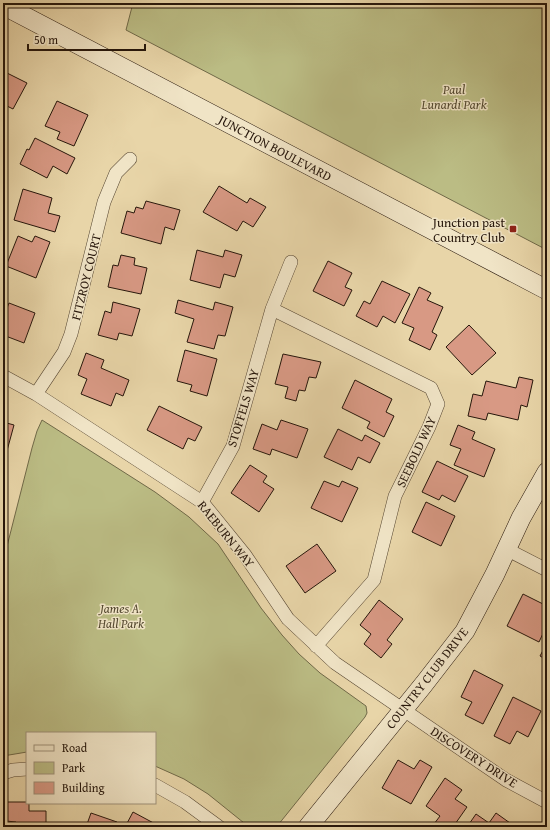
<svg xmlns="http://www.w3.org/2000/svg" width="550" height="830" font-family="'Gentium Book Plus',serif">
  <rect width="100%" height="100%" fill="#e8d5a8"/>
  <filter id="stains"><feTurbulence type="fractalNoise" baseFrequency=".005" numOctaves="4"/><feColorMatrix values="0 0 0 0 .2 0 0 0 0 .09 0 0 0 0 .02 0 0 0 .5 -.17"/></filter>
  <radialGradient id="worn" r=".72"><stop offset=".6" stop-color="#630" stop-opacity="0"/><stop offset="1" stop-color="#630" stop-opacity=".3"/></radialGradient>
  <path fill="#bbbc84" stroke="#706948" d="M133 3H547V250L126 30Z
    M42 420 155 492 189 517 218 544 261 608 282 635 299 654 320 673 366 706 367 713 365 717 278 825 275 827H249L208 794 184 779 155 766V733H27V752L3 756V562L32 448 37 431Z"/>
  <path fill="#d89984" stroke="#26160b" d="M3 71 27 83 13 109 3 104Z
    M57 101 88 115 74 146 57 139 60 132 45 126Z
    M35 138 75 158 67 174 53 166 47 178 20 164 27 149 29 150Z
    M219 186 247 203 250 198 266 207 253 227 243 221 237 231 203 212Z
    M23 189 52 198 48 213 60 216 55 232 14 220Z
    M146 201 180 210 174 230 165 227 161 244 121 233 127 211 134 213 136 207 143 209Z
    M18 236 32 242 35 236 50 242 36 278 6 266Z
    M197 250 223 257 225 250 242 255 235 277 224 274 220 288 190 280Z
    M121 255 135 258 134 265 147 268 141 294 108 287 113 265 118 266Z
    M328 261 352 273 345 287 352 290 344 306 313 291Z
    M382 281 410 294 395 323 383 316 377 327 356 316 364 301 370 304Z
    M419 287 431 293 427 300 443 307 432 332 437 335 430 350 409 340 414 328 402 323Z
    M178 300 213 310 215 302 233 307 225 336 218 335 214 349 187 342 194 319 175 313Z
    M113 302 140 309 132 336 119 333 117 340 98 335 105 311 111 313Z
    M9 303 35 313 24 343 3 335V315L4 316Z
    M469 325 496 353 472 375 446 347Z
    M185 350 217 359 207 396 190 391 192 385 177 381Z
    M86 353 104 360 101 368 129 380 123 396 116 393 111 406 81 394 87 379 78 375Z
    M283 354 321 362 316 378 309 377 305 391 299 390 296 401 285 398 288 387 275 384Z
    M519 377 533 380 527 407 521 405 518 420 488 413 486 420 468 416 473 394 482 396 486 381 516 388Z
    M355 380 392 399 386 412 394 416 384 437 367 428 370 422 342 408Z
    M159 406 202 427 195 441 188 438 183 449 147 430Z
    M3 412 6 413 3 422 14 425 5 458 3 457Z
    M281 420 308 429 297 458 272 449 270 455 253 449 262 424 277 430Z
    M458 425 475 432 472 439 495 449 484 477 454 465 461 449 450 445Z
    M338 429 362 441 365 435 380 443 370 463 358 457 352 470 324 457Z
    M437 461 468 476 455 502 442 495 439 500 422 492Z
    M250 465 267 476 263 482 274 489 259 512 231 493Z
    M324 481 339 487 342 481 358 488 342 522 311 508Z
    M426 502 455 516 441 546 412 532Z
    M317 544 336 571 305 593 286 566Z
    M523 594 547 606V625L539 642 507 626Z
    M379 600 403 619 387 640 392 644 381 658 364 644 371 634 360 625Z
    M547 643V660L540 656Z
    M474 670 503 685 483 724 465 715 472 702 461 697Z
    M513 697 541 711 528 737 517 731 510 744 494 736Z
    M398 760 414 769 420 760 432 767 411 804 382 788Z
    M445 778 462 790 455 799 467 807 453 827H439L434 824 440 816 426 806Z
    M7 802H27L29 803V811H46V827H16V822L6 821Z
    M133 812 161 827H125Z
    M91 813 117 822 116 827H86Z
    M496 813 510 823 506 827H467L476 814 489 823Z"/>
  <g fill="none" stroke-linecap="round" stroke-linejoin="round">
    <g stroke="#564632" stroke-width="14">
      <path id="street" d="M272 309 431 388 438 404 429 427 395 496 374 580 316 646
        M3 376 36 394 202 502 245 555 288 619 335 663 506 780 547 802
        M36 394 64 352 71 334 104 202 116 173 130 159
        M202 502 233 446 272 309 291 262
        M506 549 547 570
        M3 773 13 770 27 769
        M155 785 185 802 219 827"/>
    </g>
    <g stroke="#26160b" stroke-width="20">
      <path id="secondary" d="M3 5 547 290
        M308 827 424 684 465 631 495 574 521 518 547 472"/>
    </g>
    <use href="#street" stroke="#f0e4c6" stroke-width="13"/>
    <use href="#secondary" stroke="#f0e4c6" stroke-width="19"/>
  </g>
  <rect fill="#8f2418" stroke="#f0e4c6" stroke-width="1.5" x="509" y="225" width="8" height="8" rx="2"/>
  <g text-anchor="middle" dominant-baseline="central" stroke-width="3" stroke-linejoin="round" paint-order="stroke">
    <g font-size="13" font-style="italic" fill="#53482f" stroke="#f0e4c6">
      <text x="454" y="89">Paul<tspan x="454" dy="15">Lunardi Park</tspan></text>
      <text x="121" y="608">James A.<tspan x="121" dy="15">Hall Park</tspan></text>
    </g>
    <g font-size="13" fill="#26160b" stroke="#f0e4c6">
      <text transform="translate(275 148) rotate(28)">JUNCTION BOULEVARD</text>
      <text transform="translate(86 277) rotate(-76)">FITZROY COURT</text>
      <text transform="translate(243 408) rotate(-73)">STOFFELS WAY</text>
      <text transform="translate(416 452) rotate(-65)">SEEBOLD WAY</text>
      <text transform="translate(226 534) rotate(51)">RAEBURN WAY</text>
      <text transform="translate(427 678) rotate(-52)">COUNTRY CLUB DRIVE</text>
      <text transform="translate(474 757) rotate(33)">DISCOVERY DRIVE</text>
    </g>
    <g font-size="13" fill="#26160b" stroke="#f0e4c6" text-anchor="end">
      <text x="505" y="222">Junction past<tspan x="505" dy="15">Country Club</tspan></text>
    </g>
  </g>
  <rect width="550" height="830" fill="none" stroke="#e8d5a8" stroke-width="16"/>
  <rect x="4" y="4" width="542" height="822" fill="none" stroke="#26160b" stroke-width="2"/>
  <rect x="8" y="8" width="534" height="814" fill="none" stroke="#26160b"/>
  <rect x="26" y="732" width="130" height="72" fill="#f0e4c6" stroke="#9f927b"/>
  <rect x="34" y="745" width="20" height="6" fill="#f0e4c6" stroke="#9f927b"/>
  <text x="62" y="752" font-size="12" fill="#26160b">Road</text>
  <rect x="34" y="762" width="20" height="12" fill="#bbbc84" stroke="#9f927b"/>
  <text x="62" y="772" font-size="12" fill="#26160b">Park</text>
  <rect x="34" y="782" width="20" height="12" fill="#d89984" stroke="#9f927b"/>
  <text x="62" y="792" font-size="12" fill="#26160b">Building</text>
  <path d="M28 44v6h117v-6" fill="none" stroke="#26160b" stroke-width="2"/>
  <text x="34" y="44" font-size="12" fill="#26160b" stroke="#f0e4c6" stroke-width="3" paint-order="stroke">50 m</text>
  <rect width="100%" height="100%" filter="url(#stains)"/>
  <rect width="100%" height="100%" fill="url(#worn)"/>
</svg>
